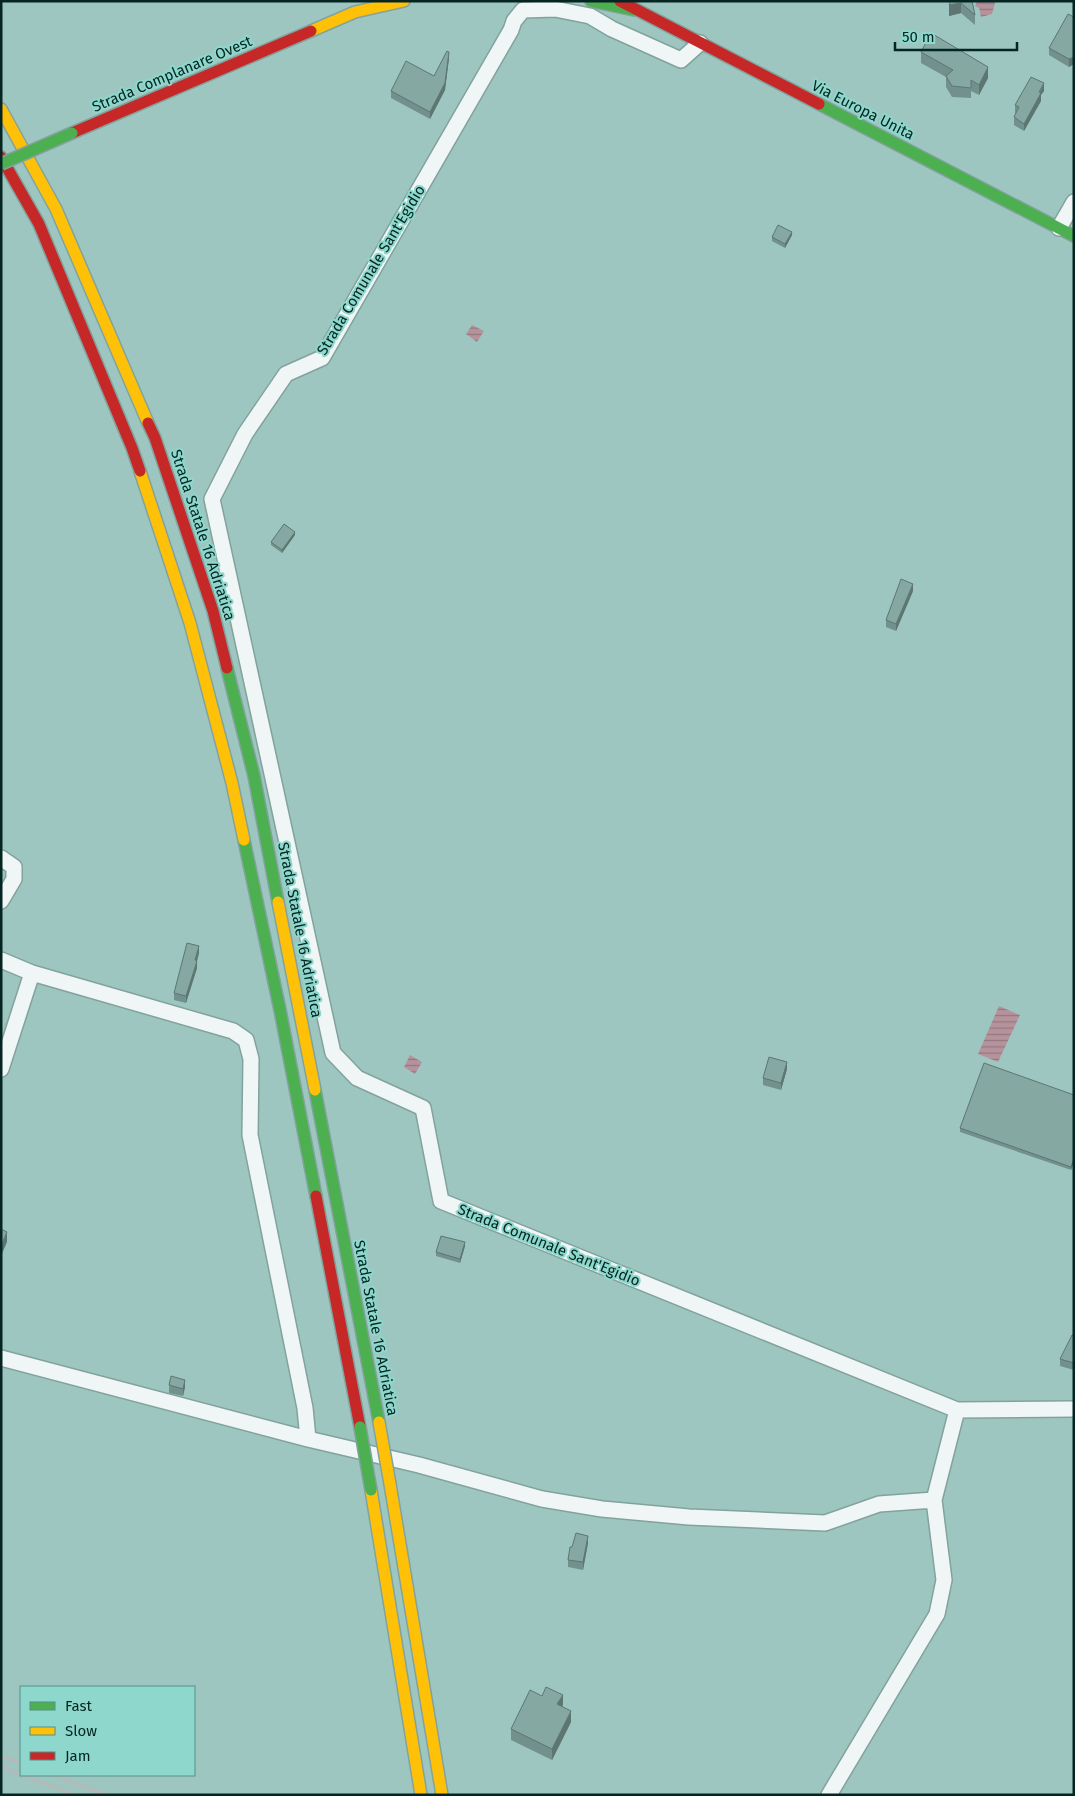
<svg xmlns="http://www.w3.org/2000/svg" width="1075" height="1796" font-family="'Fira Sans',sans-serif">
  <defs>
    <pattern id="water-rules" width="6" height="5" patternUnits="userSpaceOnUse" patternTransform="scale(1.25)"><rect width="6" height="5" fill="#b6939c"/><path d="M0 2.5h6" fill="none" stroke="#92787f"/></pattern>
  </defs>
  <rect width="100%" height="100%" fill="#9ec6c0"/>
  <path fill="url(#water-rules)" d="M977 1H994L995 3 992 14 981 17 979 8 975 6Z
    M472 325 484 331 477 342 466 334Z
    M999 1006 1020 1015 998 1062 978 1054Z
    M410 1055 422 1062 415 1074 404 1067Z"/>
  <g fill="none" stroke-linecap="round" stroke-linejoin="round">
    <g stroke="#82a29d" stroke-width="18">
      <path id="street" d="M700 43 681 60 612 29 590 16 555 9 523 10 514 21 511 30 322 358 286 374 245 434 212 499 333 1053 357 1078 423 1108 441 1201 957 1410 1074 1409
        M1059 228 1074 202
        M1 858 14 867V879L1 901
        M1 960 32 973 233 1031 246 1040 251 1059 250 1135 305 1408 308 1439
        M1 1069 32 973
        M1 1358 308 1439 419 1465 542 1499 602 1509 689 1517 825 1523 879 1504 934 1500 957 1410
        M829 1795 937 1614 944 1580 934 1500"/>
    </g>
    <g stroke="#82a29d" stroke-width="14">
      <path id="fast" d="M591 1 634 10
        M819 104 1074 236
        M227 668 254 776 278 902
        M244 840 280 1010 316 1196
        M315 1090 379 1422"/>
    </g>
    <g stroke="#82a29d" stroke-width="14">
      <path id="slow" d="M311 31 355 12 404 1
        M1 109 56 209 148 423
        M140 471 190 623 232 783 244 840
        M278 902 315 1090
        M390 1484 442 1795
        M371 1490 421 1795"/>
    </g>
    <g stroke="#82a29d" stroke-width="14">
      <path id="jam" d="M620 1 819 104
        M72 133 311 31
        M1 157 39 224 132 448 140 471
        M148 423 155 438 213 611 227 668
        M316 1196 360 1427"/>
    </g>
    <use href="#street" stroke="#f0f6f6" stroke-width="15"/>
    <use href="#fast" stroke="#4caf50" stroke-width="11"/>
    <use href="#slow" stroke="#ffc107" stroke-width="11"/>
    <use href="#jam" stroke="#c62828" stroke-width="11"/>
    <path stroke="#b0bcba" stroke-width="4" d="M1 1756 21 1763
      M1 1767 75 1795
      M53 1775 107 1795"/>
    <g stroke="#82a29d" stroke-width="14" stroke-linecap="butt">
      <path id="fast-bridge" d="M1 164 72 133
        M360 1427 371 1490"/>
    </g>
    <g stroke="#82a29d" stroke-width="14" stroke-linecap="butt">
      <path id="slow-bridge" d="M379 1422 390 1484"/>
    </g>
    <use href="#fast-bridge" stroke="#4caf50" stroke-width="11"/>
    <use href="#slow-bridge" stroke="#ffc107" stroke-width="11"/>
  </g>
  <path fill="#72908c" d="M951 1H972L975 15V25L961 13 949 16Z
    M1074 17V64L1069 67 1049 55V48Z
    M921 52 988 78 979 95 971 91V98L952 97 946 87V77L921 63Z
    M449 58 445 90 430 119 391 98V91L434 76Z
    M1044 91 1041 95V101L1024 131 1014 125V117L1016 113H1015V105Z
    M792 235 785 248 772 241V237Z
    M295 535 282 553 271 545V542Z
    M913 591 896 631 886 627V620Z
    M199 953 197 961V968L186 1003 174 1000V993Z
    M787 1069 781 1090 763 1085V1078Z
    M1074 1095V1162L1071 1170 960 1132V1128Z
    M465 1246 460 1263 436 1256V1252Z
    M1074 1335V1370L1060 1366V1359Z
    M169 1385 185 1387 183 1396 169 1393Z
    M588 1543 583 1570 568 1567V1560L572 1547Z
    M563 1705 562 1706 571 1722 552 1760 511 1740V1729Z"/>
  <path fill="#5d7672" d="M961 3V13L949 16V5Z
    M449 52V58L445 90 430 119V112Z
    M1074 57V64L1069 67V59Z
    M988 67V78L979 95V85Z
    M1044 83V91L1041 95V101L1024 131V124Z
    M792 232V235L785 248V244Z
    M295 532V535L282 553V550Z
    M913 584V591L896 631V624Z
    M199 946V953L195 968V960Z
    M197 961V968L186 1003V996Z
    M787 1062V1069L781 1090V1083Z
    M1074 1158V1162L1071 1170V1167Z
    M7 1232V1242L1 1256V1246Z
    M465 1242V1246L460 1263V1259Z
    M185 1380V1387L183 1396V1389Z
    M588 1536V1543L583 1570V1562Z
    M563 1695V1705L557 1714V1704Z
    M571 1711V1722L552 1760V1749Z"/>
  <path fill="#85a8a3" stroke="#5d7672" d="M951 1H972L975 15 961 3 949 5Z
    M1068 14 1074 17V57L1069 59 1049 48Z
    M931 33 988 67 979 85 971 80V88L952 86 946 76 953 70 921 52Z
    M447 51 449 52 445 83 430 112 391 91 406 61 434 76Z
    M1031 77 1044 83 1039 92 1041 93 1024 124 1014 117 1019 107 1015 105Z
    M778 225 792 232 785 244 772 237Z
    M284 524 295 532 282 550 271 542Z
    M901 579 913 584 896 624 886 620Z
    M187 943 199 946 195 960 197 961 186 996 174 993Z
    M769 1057 787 1062 781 1083 763 1078Z
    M984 1063 1074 1095V1158L1071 1167 960 1128Z
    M1 1229 7 1232 1 1246Z
    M441 1236 465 1242 460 1259 436 1252Z
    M1072 1335H1074V1363L1060 1359Z
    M171 1376 185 1380 183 1389 169 1385Z
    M576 1533 588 1536 583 1562 568 1560 570 1547H572Z
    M546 1687 563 1695 557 1704 571 1711 552 1749 511 1729 530 1690 542 1696Z"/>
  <g text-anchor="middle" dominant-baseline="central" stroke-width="4" stroke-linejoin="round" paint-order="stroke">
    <g font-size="15" fill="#042521" stroke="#8dd7cc">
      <text transform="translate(172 74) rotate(-23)">Strada Complanare Ovest</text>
      <text transform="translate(863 110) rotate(27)">Via Europa Unita</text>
      <text transform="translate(371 270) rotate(-59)">Strada Comunale Sant'Egidio</text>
      <text transform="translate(203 535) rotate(72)">Strada Statale 16 Adriatica</text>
      <text transform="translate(300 930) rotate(79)">Strada Statale 16 Adriatica</text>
      <text transform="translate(549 1245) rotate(22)">Strada Comunale Sant'Egidio</text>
      <text transform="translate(376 1328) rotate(79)">Strada Statale 16 Adriatica</text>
    </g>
  </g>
  <rect width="1075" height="1796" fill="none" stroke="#042521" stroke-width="5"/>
  <rect x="20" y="1686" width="175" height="90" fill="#8dd7cc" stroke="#569088"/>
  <rect x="30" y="1702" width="25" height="8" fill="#4caf50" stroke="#569088"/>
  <text x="65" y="1711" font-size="15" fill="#042521">Fast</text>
  <rect x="30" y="1727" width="25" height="8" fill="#ffc107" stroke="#569088"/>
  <text x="65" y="1736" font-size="15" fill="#042521">Slow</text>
  <rect x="30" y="1752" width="25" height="8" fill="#c62828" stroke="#569088"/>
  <text x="65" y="1761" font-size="15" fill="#042521">Jam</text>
  <path d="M895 42v8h122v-8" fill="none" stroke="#042521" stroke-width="2.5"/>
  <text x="902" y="42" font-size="15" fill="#042521" stroke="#8dd7cc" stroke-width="4" paint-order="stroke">50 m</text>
</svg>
